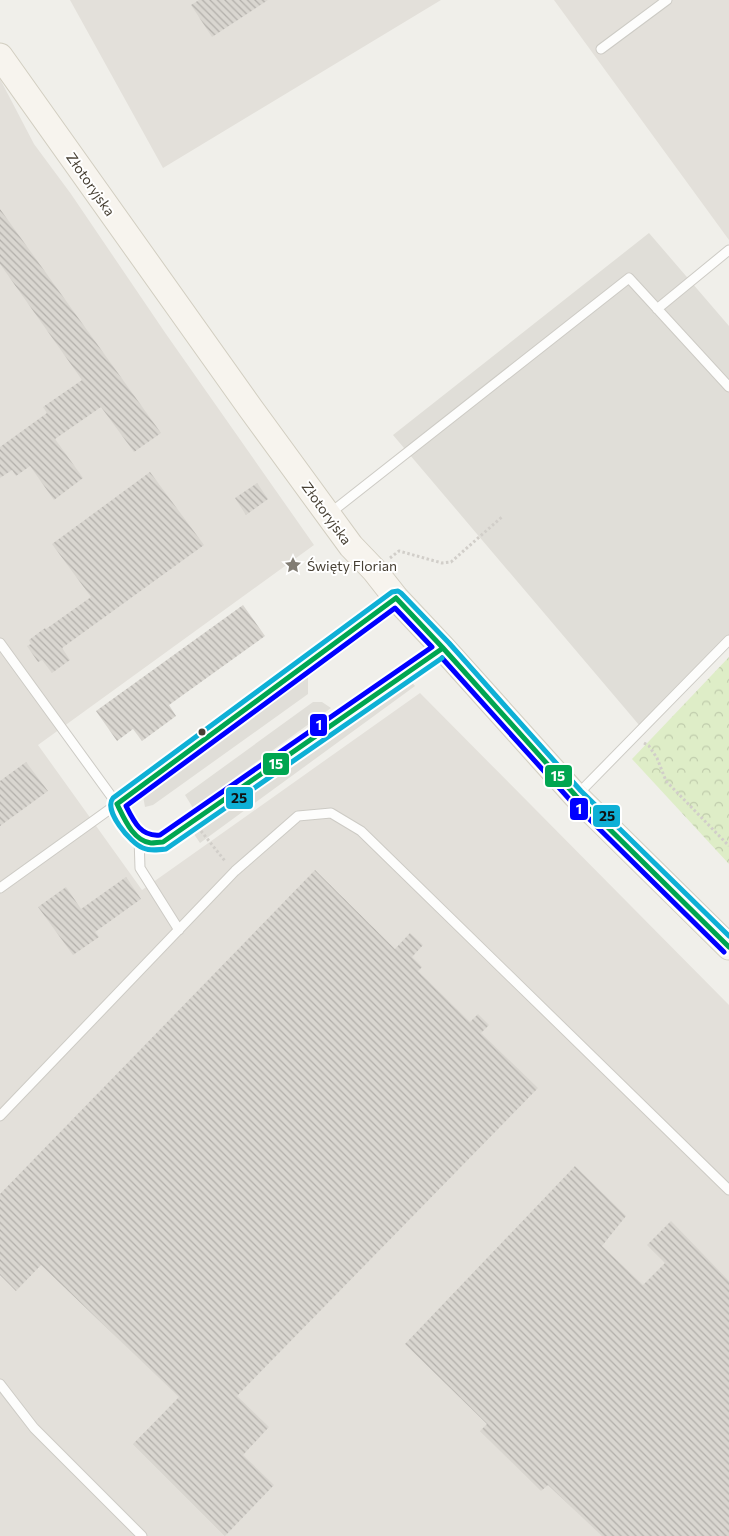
<svg xmlns="http://www.w3.org/2000/svg" width="729" height="1536" font-family="Commissioner,sans-serif">
  <defs>
    <pattern id="forest-crowns" width="20" height="18" patternUnits="userSpaceOnUse" patternTransform="scale(1.25)"><rect width="20" height="18" fill="#deedc7"/><path d="M2 6a3 3 0 1 1 6 0M12 15a3 3 0 1 1 6 0" fill="none" stroke="#c0ccac"/></pattern>
    <pattern id="building-back-hatch" width="6" height="6" patternUnits="userSpaceOnUse" patternTransform="scale(1.25)"><rect width="6" height="6" fill="#d9d6d0"/><path d="M-1 5l2 2M0 0l6 6M5-1l2 2" fill="none" stroke="#b2afaa"/></pattern>
  </defs>
  <rect width="100%" height="100%" fill="#f0efea"/>
  <path fill="#e3e0da" d="M70 0H441L163 168Z
    M554 0H729V240Z
    M0 79 34 144 71 194 166 334 314 545 38 745 142 890 420 693 729 1005V1536H0Z"/>
  <path fill="url(#forest-crowns)" d="M729 657V864L632 759Z"/>
  <path fill="#e0ded8" d="M649 233 729 326V645L645 732 393 435Z
    M308 677V694L153 805 145 807 143 796 188 760Z
    M408 678 415 686 200 843 192 831Z
    M313 702H322L331 708 193 808 185 795Z"/>
  <path fill="url(#building-back-hatch)" d="M199 0H268L212 37 191 5Z
    M0 209 161 433 134 452 101 407 55 439 83 478 54 500 30 466 16 476 12 470 0 478V447L47 413 43 407 82 380 0 264Z
    M150 472 204 545 62 648 70 660 52 673 42 660 38 662 27 646 31 644 29 640 45 628 46 629 91 597 52 544Z
    M257 483 268 499 246 515 235 498Z
    M243 605 265 636 169 705 176 716 142 741 133 729 117 741 96 711Z
    M26 762 48 791 0 826V781Z
    M315 870 395 949 410 933 423 945 412 957 422 967 418 971 470 1022 478 1014 489 1025 481 1033 538 1088 237 1396 269 1427 243 1455 274 1485 225 1536 133 1444 179 1397 41 1265 16 1291 0 1275V1194Z
    M126 877 141 899 95 932 99 937 73 955 38 907 66 887 81 909Z
    M575 1166 626 1216 602 1246 643 1285 665 1263 647 1245 671 1221 729 1281V1536H602L548 1485 541 1491 480 1431 487 1424 405 1344Z"/>
  <g fill="none" stroke-linecap="round" stroke-linejoin="round">
    <g stroke="#cdcbc5" stroke-width="11">
      <path id="service" d="M601 49 667 0
        M657 309 729 250
        M329 514 629 278 729 387
        M0 643 117 804C124 818 133 840 151 843 155 843 160 842 163 842L441 649
        M577 795 729 640
        M139 837 140 868 179 930
        M0 888 117 804
        M0 1116 235 871 298 816 331 813 361 831 729 1190
        M0 1384 34 1428 142 1536"/>
    </g>
    <g stroke="#cdcbc5" stroke-width="19">
      <path id="minor" d="M117 804 396 598"/>
    </g>
    <g stroke="#d2cec1" stroke-width="27">
      <path id="secondary" d="M0 56 251 409 351 546 374 570 396 598 443 648 576 796 729 947"/>
    </g>
    <path stroke="#d1cec9" stroke-width="3" stroke-dasharray="2.5 2.5" stroke-linecap="butt" d="M390 558 399 551 442 563 451 562 503 516
      M644 743 649 746 657 758 666 781 729 846
      M201 831 225 861"/>
    <use href="#service" stroke="#fdfdfc" stroke-width="9"/>
    <use href="#minor" stroke="#fdfdfc" stroke-width="18"/>
    <use href="#secondary" stroke="#f7f4ee" stroke-width="25"/>
    <g stroke="#fff" stroke-width="9">
      <path id="bus-1" d="M396 598 443 648 576 796 729 947
        M117 804C124 818 133 841 151 843 155 843 159 842 163 842L443 648
        M117 804 396 598"/>
    </g>
    <g stroke="#fff" stroke-width="9">
      <path id="bus-2" d="M395 608 432 647 160 835C141 837 134 822 126 806Z
        M442 658 571 801 724 952"/>
    </g>
    <g stroke="#fff" stroke-width="9">
      <path id="bus-3" d="M442 658 166 849C158 850 150 851 143 848 130 843 103 810 113 798L392 592 398 591 401 593 449 643 581 791 729 936"/>
    </g>
    <use href="#bus-1" stroke="#00a651" stroke-width="5"/>
    <use href="#bus-2" stroke="#00f" stroke-width="5"/>
    <use href="#bus-3" stroke="#0eb0d6" stroke-width="5"/>
  </g>
  <defs>
    <g id="sight-bare" transform="scale(1.35)"><path d="M0-6L1.8-2.2L6-1.7L2.9 1.2L3.7 5.4L0 3.3L-3.7 5.4L-2.9 1.2L-6-1.7L-1.8-2.2Z" fill="#827d74" stroke="#fff" stroke-width="2.5" paint-order="stroke"/></g>
  </defs>
  <g fill-rule="evenodd">
    <use href="#sight-bare" x="293" y="565"/>
  </g>
  <circle fill="#474034" stroke="#fff" stroke-width="2" cx="202" cy="732" r="4.5"/>
  <g text-anchor="middle" dominant-baseline="central" stroke-width="4" stroke-linejoin="round" paint-order="stroke">
    <g font-size="14" fill="#474034" stroke="#fff">
      <text transform="translate(91 184) rotate(55)">Złotoryjska</text>
      <text transform="translate(327 513) rotate(54)">Złotoryjska</text>
    </g>
    <g font-size="14" fill="#474034" stroke="#fff" text-anchor="start">
      <text x="307" y="565">Święty Florian</text>
    </g>
  </g>
  <g stroke="#fff" stroke-width="2">
    <rect x="309" y="713" width="19" height="24" rx="5" fill="#00f"/>
    <rect x="262" y="752" width="28" height="24" rx="5" fill="#00a651"/>
    <rect x="544" y="764" width="29" height="24" rx="5" fill="#00a651"/>
    <rect x="225" y="786" width="29" height="24" rx="5" fill="#0eb0d6"/>
    <rect x="569" y="797" width="20" height="24" rx="5" fill="#00f"/>
    <rect x="592" y="804" width="29" height="24" rx="5" fill="#0eb0d6"/>
  </g>
  <g font-size="14" text-anchor="middle" font-weight="bold" fill="#fff">
    <text x="319" y="730">1</text>
    <text x="276" y="769">15</text>
    <text x="558" y="781">15</text>
    <text x="579" y="814">1</text>
  </g>
  <g font-size="14" text-anchor="middle" font-weight="bold" fill="#111">
    <text x="239" y="803">25</text>
    <text x="607" y="821">25</text>
  </g>
</svg>
